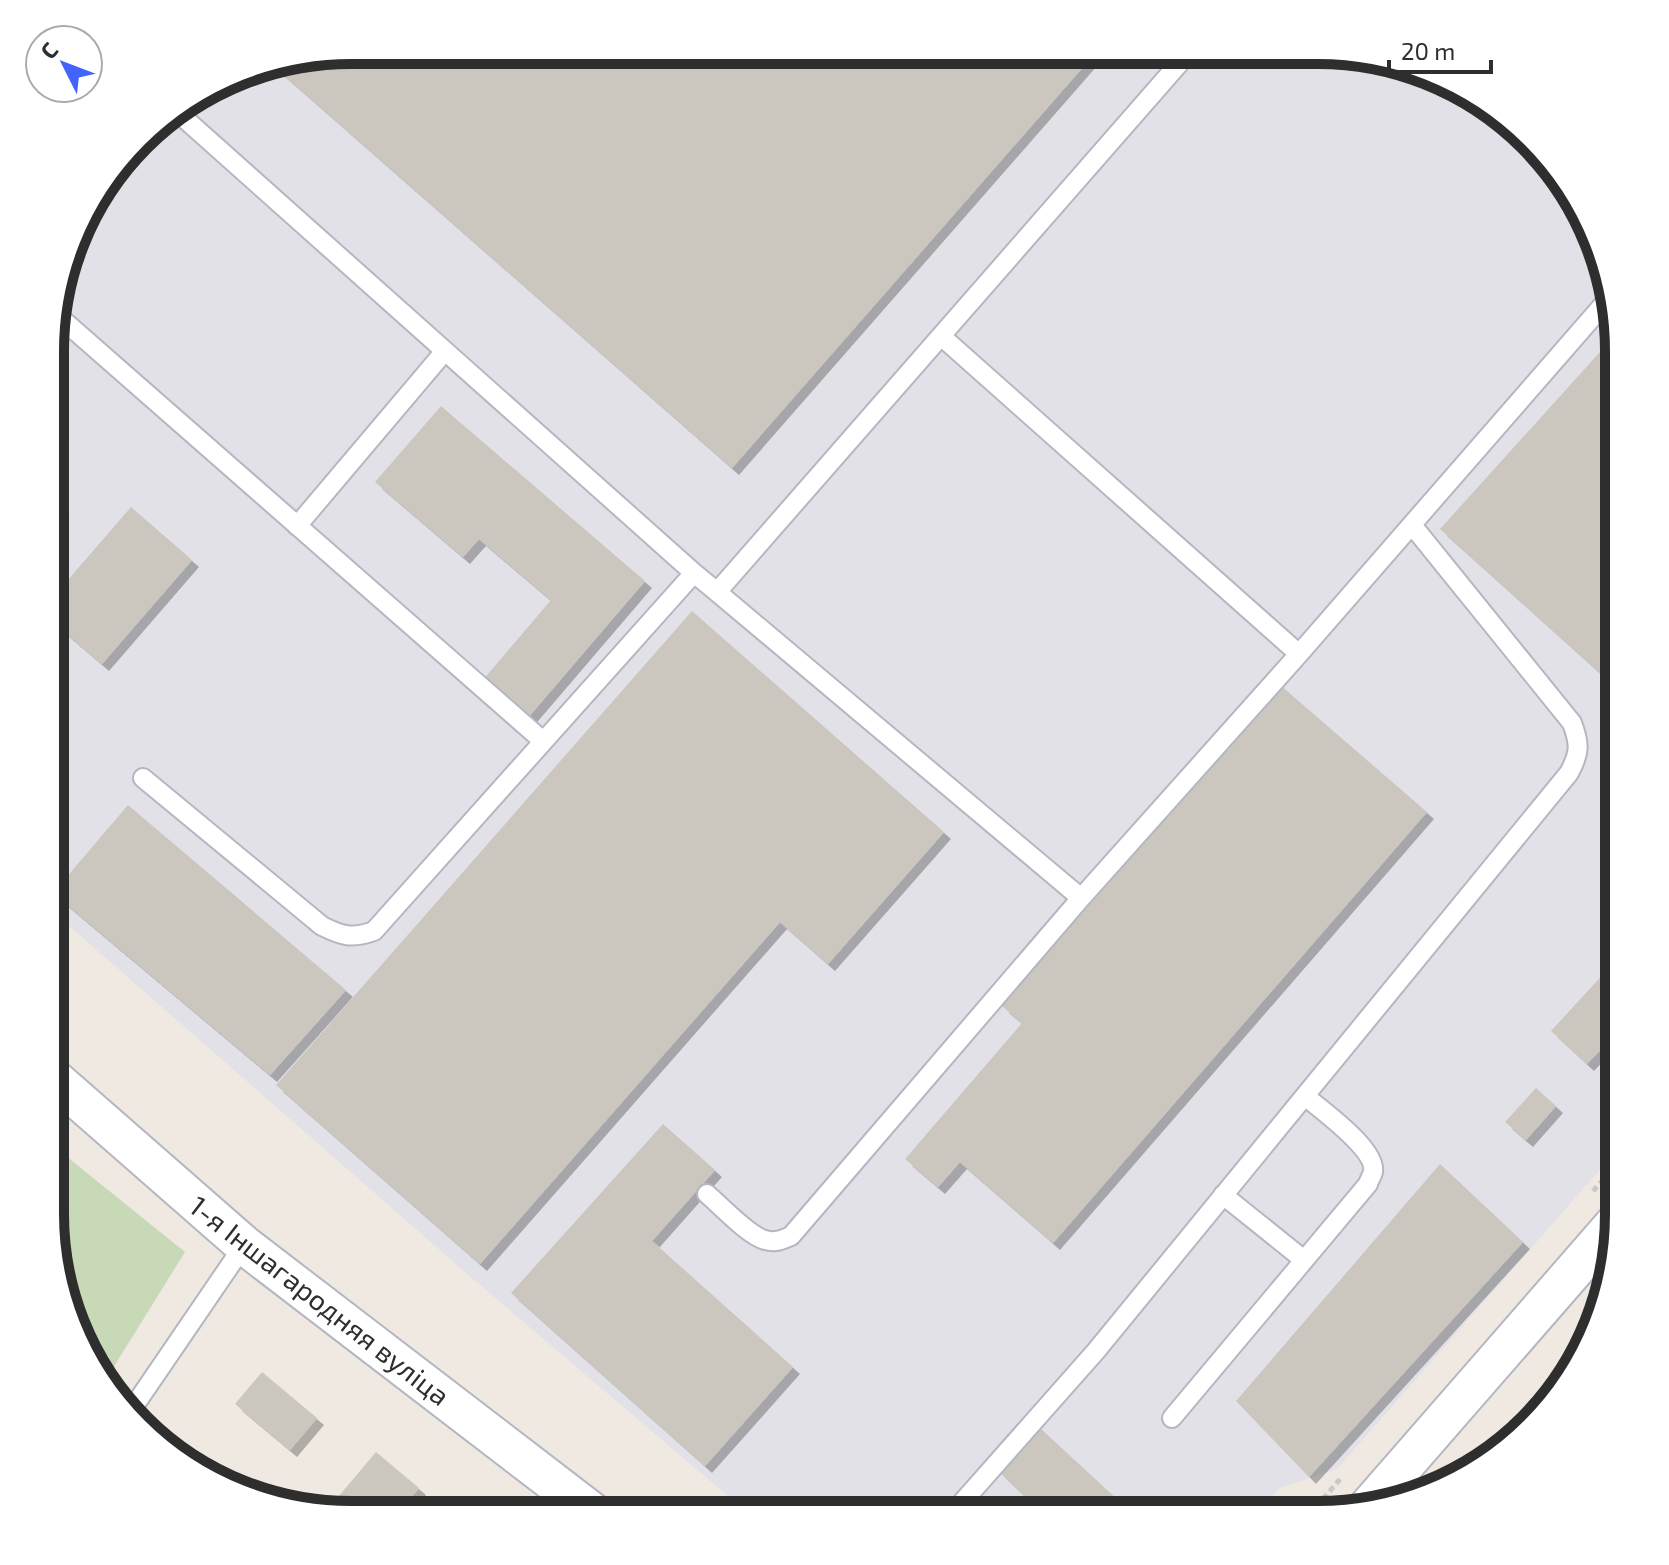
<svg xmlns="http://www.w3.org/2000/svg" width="1669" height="1565" font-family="'Exo 2',sans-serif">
  <defs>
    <filter id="shadow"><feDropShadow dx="7" dy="7" stdDeviation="0" flood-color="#0004"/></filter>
  </defs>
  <rect width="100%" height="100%" fill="#efe9e1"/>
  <path fill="#e3e1e8" d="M351 50 1338 51 1451 81 1545 153 1596 236 1618 331 1619 1148 1337 1469 1280 1488 1256 1514 750 1515 473 1279 52 911 56 293 90 201 153 125 254 66Z"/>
  <path fill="#c8d9b8" d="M51 1144 185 1252 105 1381 73 1329 51 1233Z"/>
  <path fill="#cbc7bf" filter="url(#shadow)" d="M351 50 1097 51 732 468 270 63Z
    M1618 332V402L1619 690 1440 529Z
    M441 406 645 581 526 720 482 681 551 600 479 539 463 557 375 482Z
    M131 507 192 560 102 664 54 623V596Z
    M692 611 944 832 828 964 780 922 480 1264 276 1085Z
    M1280 685 1427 812 1053 1243 960 1162 938 1187 905 1159 1022 1023 1002 1006Z
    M128 805 346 990 270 1075 53 893Z
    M1619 957V1030L1587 1064 1551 1031Z
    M1536 1088 1556 1106 1526 1140 1505 1122Z
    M663 1124 715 1170 652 1241 793 1367 705 1466 511 1293Z
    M1440 1164 1523 1242 1309 1477 1236 1401Z
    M262 1372 317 1418 290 1450 235 1404Z
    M1040 1428 1134 1515H1045L999 1472Z
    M376 1452 419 1488 396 1515 345 1514 333 1503Z"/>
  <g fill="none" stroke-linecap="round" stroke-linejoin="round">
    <g stroke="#b4b7c1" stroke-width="22">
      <path id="service" d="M176 111 694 573
        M56 314 543 741
        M941 336 1299 654
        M297 526 445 351
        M143 778 322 926C342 936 352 939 374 931L694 573 717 592
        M1081 898 1299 654 1610 297
        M707 1194C721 1206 749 1236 765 1240 775 1243 782 1240 791 1236L1081 898 717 592 1190 51
        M1223 1195 1304 1260
        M128 1415 244 1245
        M1172 1418 1368 1184C1369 1180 1372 1176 1373 1172 1377 1149 1321 1110 1305 1096
        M951 1515 1096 1351 1569 773C1580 753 1580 744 1572 723L1412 525"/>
    </g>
    <g stroke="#b4b7c1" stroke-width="42">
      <path id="minor" d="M51 1076 244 1245 596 1515
        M1368 1507 1618 1220"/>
    </g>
    <path stroke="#c9c9c9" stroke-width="5" stroke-dasharray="6 4" stroke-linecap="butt" d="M1593 1191 1619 1162
      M1310 1514 1341 1478"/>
    <use href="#service" stroke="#fff" stroke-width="18"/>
    <use href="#minor" stroke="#fff" stroke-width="38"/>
  </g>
  <g text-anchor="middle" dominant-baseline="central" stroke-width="6" stroke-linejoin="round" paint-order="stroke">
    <g font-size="28" fill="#2e2e2e" stroke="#fff">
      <text transform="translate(320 1300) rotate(38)">1-я Іншагародняя вуліца</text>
    </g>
  </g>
  <path d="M0 0H1669V1565H0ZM351 64H1318A287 287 0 0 1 1605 351V1214A287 287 0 0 1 1318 1501H351A287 287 0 0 1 64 1214V351A287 287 0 0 1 351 64Z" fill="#fff" fill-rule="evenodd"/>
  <path fill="none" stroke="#2e2e2e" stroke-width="10" d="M351 64H1318A287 287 0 0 1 1605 351V1214A287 287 0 0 1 1318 1501H351A287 287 0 0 1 64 1214V351A287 287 0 0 1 351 64Z"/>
  <g transform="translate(64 64) rotate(312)"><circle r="38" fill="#ffffff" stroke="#ababab" stroke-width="2"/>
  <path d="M0-6L14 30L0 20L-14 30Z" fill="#4264fb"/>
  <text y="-12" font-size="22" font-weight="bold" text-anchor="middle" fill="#2e2e2e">С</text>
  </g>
  <path d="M1389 60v12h102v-12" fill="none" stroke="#2e2e2e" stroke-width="4"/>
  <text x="1401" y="60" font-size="24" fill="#2e2e2e" stroke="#ffffff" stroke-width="6" paint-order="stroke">20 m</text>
</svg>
